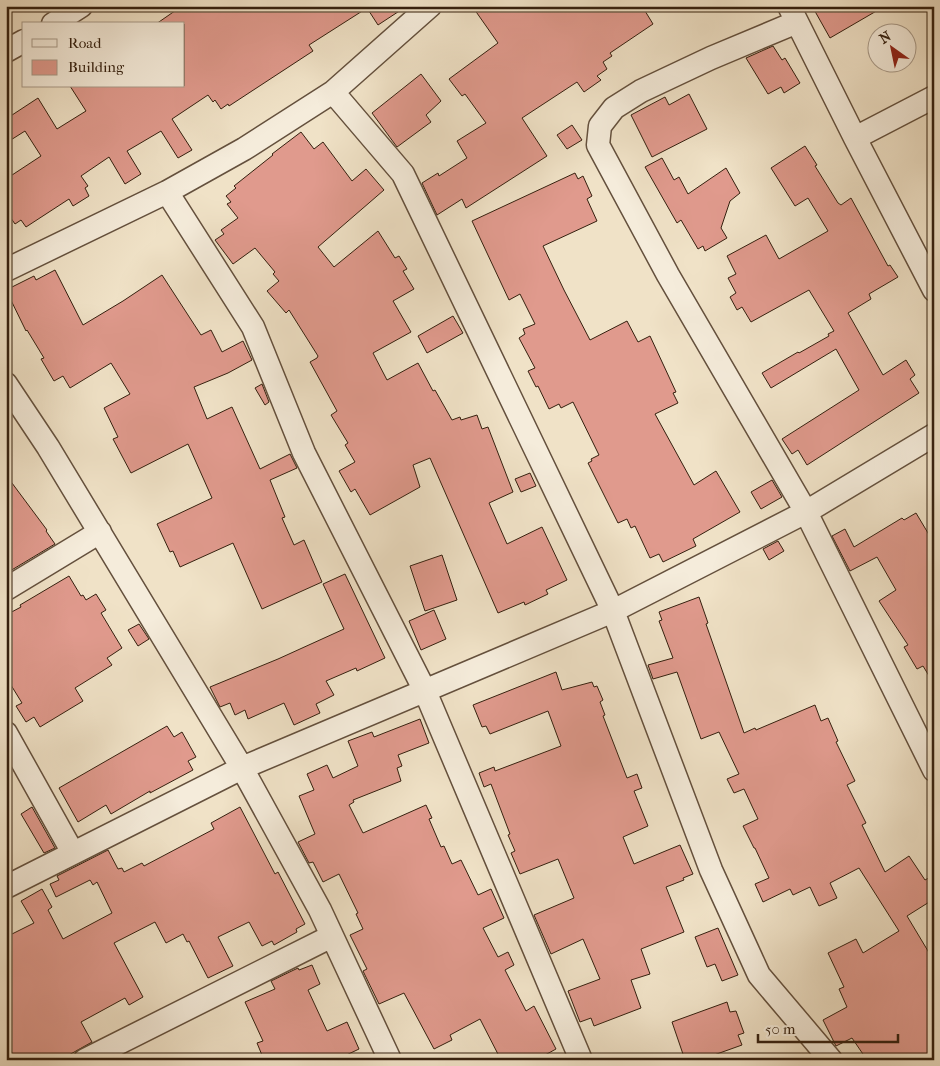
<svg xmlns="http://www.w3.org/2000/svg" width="940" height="1066" font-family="'IM FELL French Canon',serif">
  <rect width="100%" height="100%" fill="#f0e2c7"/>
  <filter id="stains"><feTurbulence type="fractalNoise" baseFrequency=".004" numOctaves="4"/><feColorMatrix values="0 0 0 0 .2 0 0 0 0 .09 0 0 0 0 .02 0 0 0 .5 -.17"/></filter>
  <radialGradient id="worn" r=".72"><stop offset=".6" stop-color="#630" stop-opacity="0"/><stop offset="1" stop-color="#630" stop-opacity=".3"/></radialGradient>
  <path fill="#e09a8d" stroke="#35200f" d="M182 6H407L378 25 367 8 309 45 313 51 229 106 228 104 221 109 215 100 213 102 208 95 172 119 192 150 178 158 161 131 127 151 141 174 125 184 109 157 81 176 88 186 85 188 89 196 73 206 69 199 26 227 21 220 15 224 6 211V179L41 156 25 131 6 143V119L38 98 57 129 86 111 70 86H184V24H156Z
    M472 6H642L653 24 610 53 612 56 603 62 607 69 597 76 601 80 584 92 577 82 522 118 547 156 466 208 462 199 437 215 422 183 438 173 439 176 467 158 457 141 486 123 465 94 462 96 449 79 498 43Z
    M812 6H885L830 38Z
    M773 46 782 60 785 58 800 83 784 93 781 87 768 94 746 58Z
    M421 74 441 101 426 115 431 122 397 147 372 113Z
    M689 94 707 129 652 157 631 115 665 97 669 105Z
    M572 125 582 140 567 149 557 135Z
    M301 132 314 149 323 142 352 181 366 169 384 190 318 247 334 267 378 231 395 258 399 256 407 269 403 271 414 289 393 301 411 332 373 353 387 380 418 363 433 391 435 390 452 420 460 417 461 420 477 415 482 429 488 427 513 492 489 503 507 544 542 527 567 580 546 590 548 594 525 605 524 602 498 613 430 458 413 465 420 487 370 515 355 489 351 492 339 471 355 462 345 445 348 443 331 415 337 411 310 362 317 358 318 356 289 310 286 313 267 291 279 281 273 274 275 272 255 248 233 264 215 240 224 234 221 230 238 218 227 204 231 202 226 196 236 188 234 186 273 155 272 154Z
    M805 146 817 165 815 166 838 203 841 205 851 198 888 266 890 265 898 277 869 294 871 299 848 313 883 375 906 360 915 375 910 379 919 393 807 465 798 450 792 454 782 439 859 390 836 349 771 388 762 373 798 352 799 353 829 336 828 334 834 331 809 290 751 322 742 307 737 310 730 297 736 293 728 278 736 274 727 256 766 235 779 259 828 231 808 198 795 206 771 168Z
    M662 158 674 180 679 177 688 194 726 168 740 193 730 201 721 228 727 238 705 251 703 246 698 249 681 220 677 223 645 167Z
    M575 173 578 179 583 176 592 196 587 199 597 221 543 246 564 290 590 340 627 321 638 342 650 336 676 392 673 393 678 403 655 414 694 485 716 471 740 512 693 539 696 546 663 562 659 554 650 558 635 526 631 528 627 519 618 523 588 463 592 461 591 459 599 455 573 402 561 408 559 404 549 409 538 386 536 387 528 371 535 368 519 338 525 334 523 329 535 324 520 294 509 300 472 221Z
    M55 270 83 325 123 301 162 275 201 335 211 330 222 352 243 341 252 360 228 373 194 387 207 419 232 407 260 469 290 454 297 468 270 480 285 517 282 518 294 545 304 540 322 582 262 609 233 543 180 567 173 551 170 552 157 524 212 498 188 444 131 473 113 439 118 437 104 408 130 394 111 363 70 388 63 376 54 381 41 359 44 358 27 330 26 331 6 290 34 276 36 280Z
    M453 316 463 333 427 353 418 336Z
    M262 384 269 402 265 405 255 388Z
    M530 473 536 486 521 492 515 479Z
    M6 475 47 530 46 531 55 544 10 571 6 566Z
    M772 480 782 497 761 509 751 492Z
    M916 513 934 543V684L923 666 917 669 904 647 908 645 879 601 896 590 877 557 850 571 832 536 845 529 854 547 902 518 904 520Z
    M778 541 784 551 769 560 763 549Z
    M442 555 457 600 425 611 410 566Z
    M345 574 385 658 357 671 356 668 326 681 334 695 316 704 320 713 294 725 284 703 248 719 245 710 235 715 230 703 220 707 210 687 278 659 344 629 323 584Z
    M69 576 81 596 83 595 86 600 96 594 106 610 101 613 122 648 107 658 112 665 75 688 83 701 40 727 34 717 26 722 16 706 22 703 6 677V615L21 607 20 605Z
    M699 597 708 623 706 624 744 733 755 728 756 730 815 705 821 721 828 718 838 741 836 742 855 781 847 785 866 823 862 825 885 872 909 856 925 880 934 875V899L907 916 934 961V1056L928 1060H867L852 1038 836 1046 823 1020 847 1007 839 989 844 987 828 953 856 939 863 953 899 931 859 868 830 883 837 898 819 906 810 887 793 895 790 889 763 902 755 884 769 878 755 848H754L743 826 758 819 744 789 734 793 727 779 739 774 719 732 701 739 677 672 653 679 648 665 673 658 659 621 662 620 659 612Z
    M434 610 446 639 421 650 409 621Z
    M139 624 149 639 138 646 128 630Z
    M556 672 562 690 592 682 594 687 597 686 603 700 600 702 605 715 603 716 627 778 637 774 642 788 634 791 648 826 623 837 634 864 680 845 693 874 683 878 684 880 666 887 684 932 641 949 650 974 631 980 641 1008 594 1026 591 1018 580 1022 568 991 600 979 583 939 551 954 534 915 574 898 558 859 520 874 511 853 515 851 508 835 510 834 491 784 484 787 479 773 494 767 495 771 561 746 548 711 490 734 486 726 482 727 473 705Z
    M420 719 429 743 398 755 402 766 397 768 401 781 353 800 354 802 349 805 363 833 426 805 432 818 429 819 441 847 444 846 452 864 461 860 478 895 491 889 504 918 483 928 498 957 508 952 514 965 505 970 526 1011 534 1006 556 1049 536 1060H501L480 1019 450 1035 452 1040 434 1049 404 993 379 1004 363 971 367 969 350 935 363 929 356 914 358 913 339 874 323 882 313 862 309 863 298 842 315 834 299 796 314 790 307 774 327 765 333 778 358 766 348 741 372 732 374 737Z
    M167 726 174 737 182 732 196 757 188 761 193 770 150 793V791L111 814 106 805 78 822 59 788Z
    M32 807 55 848 44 853 21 814Z
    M240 807 275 874 278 872 305 924 296 929 297 932 274 945 272 941 262 946 249 922 218 937 233 966 208 978 189 941 187 942 183 934 166 943 155 922 114 943 143 997 129 1005 125 998 81 1022 92 1042 60 1060H6V937L34 923 21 901 42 889 52 907 48 910 63 939 112 913 97 882 93 885 90 880 56 897 50 884 59 880 57 876 108 850 118 869 122 868 124 872 142 863 144 866 214 829 211 823Z
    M718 928 738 975 722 981 715 964 707 967 695 937Z
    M312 965 320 984 308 990 327 1031 347 1022 359 1049 336 1060H264L257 1043 263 1041 245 1002 275 989 271 981 298 968 299 970Z
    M727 1002 730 1012 736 1011 744 1033 738 1035 742 1045 700 1060H685L672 1022Z"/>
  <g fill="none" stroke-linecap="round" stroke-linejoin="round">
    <g stroke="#64503d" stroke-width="25">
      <path id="street" d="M789 6 855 138 934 290
        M797 22 711 58 641 91 614 108 600 126 598 145 668 275 806 512 934 770
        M53 24 81 6
        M6 51 24 41
        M333 92 403 174 613 611 711 870 759 975 831 1060
        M855 138 934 97
        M167 192 253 327 304 453 425 691 581 1060
        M6 270 167 192 244 149 333 92 430 6
        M6 384 48 447 242 768 6 887
        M6 589 100 532
        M6 733 73 853
        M85 1060 332 936
        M390 1060 320 910 242 768 613 611 806 512 934 435"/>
    </g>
    <use href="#street" stroke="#f5ecdb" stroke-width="22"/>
  </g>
  <rect width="940" height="1066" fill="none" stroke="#f0e2c7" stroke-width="25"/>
  <rect x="8" y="8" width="925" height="1051" fill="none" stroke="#35200f" stroke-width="2.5"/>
  <rect x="12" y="12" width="915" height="1041" fill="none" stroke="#35200f"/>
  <rect x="22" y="22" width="162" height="65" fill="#f5ecdb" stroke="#a89a89"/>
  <rect x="32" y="39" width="25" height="8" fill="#f5ecdb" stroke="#a89a89"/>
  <text x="68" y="48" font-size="15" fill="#35200f">Road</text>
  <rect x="32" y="60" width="25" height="15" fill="#e09a8d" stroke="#a89a89"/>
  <text x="68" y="72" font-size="15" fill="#35200f">Building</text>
  <g transform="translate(892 48) rotate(327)"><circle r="24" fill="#f5ecdb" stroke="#a89a89"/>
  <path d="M0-4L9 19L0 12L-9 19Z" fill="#8f2418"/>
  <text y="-8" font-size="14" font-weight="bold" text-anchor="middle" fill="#35200f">N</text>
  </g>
  <path d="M758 1034v8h140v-8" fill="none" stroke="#35200f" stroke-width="2.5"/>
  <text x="765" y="1034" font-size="15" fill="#35200f" stroke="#f5ecdb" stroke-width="4" paint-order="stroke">50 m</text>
  <rect width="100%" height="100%" filter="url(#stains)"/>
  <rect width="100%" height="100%" fill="url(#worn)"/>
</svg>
